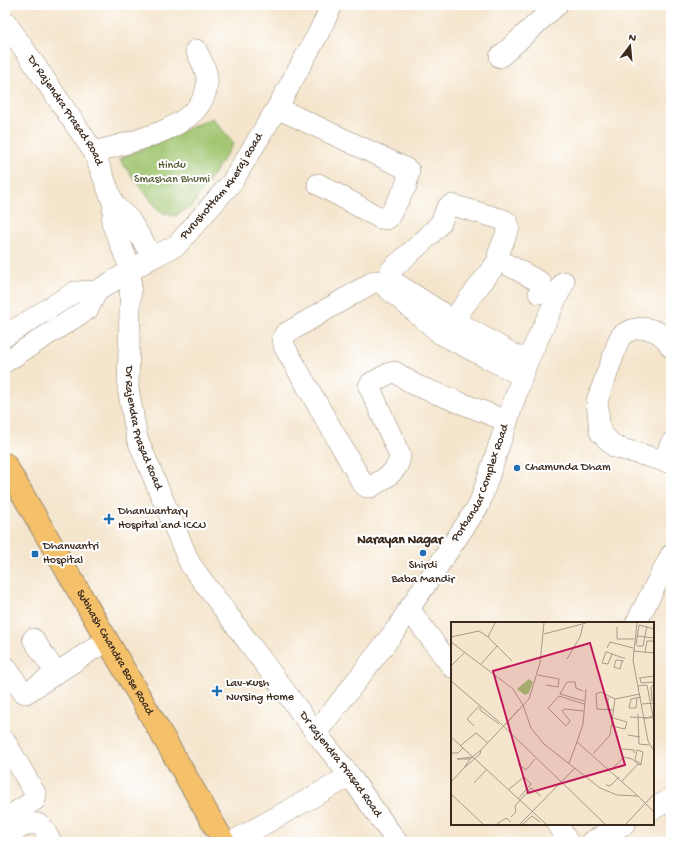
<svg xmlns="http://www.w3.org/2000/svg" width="676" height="847" font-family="'Gochi Hand',sans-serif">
  <rect width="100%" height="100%" fill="#fff"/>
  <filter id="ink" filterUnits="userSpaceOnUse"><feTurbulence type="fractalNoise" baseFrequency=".025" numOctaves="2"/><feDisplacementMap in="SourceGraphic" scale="8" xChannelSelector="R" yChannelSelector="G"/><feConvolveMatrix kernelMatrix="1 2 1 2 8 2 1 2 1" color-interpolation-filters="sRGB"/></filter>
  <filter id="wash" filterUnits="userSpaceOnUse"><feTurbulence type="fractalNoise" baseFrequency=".012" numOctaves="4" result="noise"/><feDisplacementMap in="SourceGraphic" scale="16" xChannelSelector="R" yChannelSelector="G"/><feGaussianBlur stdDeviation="0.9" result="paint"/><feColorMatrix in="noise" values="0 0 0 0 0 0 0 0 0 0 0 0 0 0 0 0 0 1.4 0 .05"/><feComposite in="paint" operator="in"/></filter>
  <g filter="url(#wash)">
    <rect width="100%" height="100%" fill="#f4e5cc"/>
    <path fill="#a0c56f" stroke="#6e7846" d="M212 118 234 143 192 206 175 216 160 212 119 159Z"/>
  </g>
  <g filter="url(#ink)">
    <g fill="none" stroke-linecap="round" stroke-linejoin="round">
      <g stroke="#988875" stroke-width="22">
        <g id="minor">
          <path id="s1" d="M5 21 94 152 114 205 112 223 131 270 128 388 137 438 190 564 316 733 350 776 397 842"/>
          <path d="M500 57 557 5"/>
          <path d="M277 108 403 167 409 171 406 186 389 217 386 219 380 218 318 184"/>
          <path d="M94 152C129 142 202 130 207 85 209 73 201 60 196 50"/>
          <path d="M114 205 129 219 153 257"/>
          <path d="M453 320 499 260"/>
          <path d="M5 336 75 292 97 291"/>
          <path d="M671 347C661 327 636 322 620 337L597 401 600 432 615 447 671 463"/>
          <path id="s2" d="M5 362 88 309 97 291 153 257 177 245 232 182 277 108 318 34 332 5"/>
          <path d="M527 362 453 320 394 282 391 277V270C405 256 430 238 441 222 445 216 444 207 452 205L504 220 508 223 509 227 498 255 499 260 540 282 542 286 539 293"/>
          <path d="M507 421 415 385 395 372 390 373 371 383 369 386 400 456C399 472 383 479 371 487H367L363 484 284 346 283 338 285 334 375 281H379L441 334 522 376"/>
          <path d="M664 461 671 443"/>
          <path d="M636 623 671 555"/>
          <path d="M33 639 56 673"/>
          <path d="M5 666 23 692 26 693 107 640"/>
          <path id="s3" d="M452 667 409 609 479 505 527 362 564 282"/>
          <path d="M316 733 398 627 409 609"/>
          <path d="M5 741 36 795 35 800 5 819"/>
          <path d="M653 809 671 799"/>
          <path d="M557 824 568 842"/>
          <path d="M5 838C14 832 33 816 43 828 46 832 48 837 51 842"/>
          <path d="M232 842 350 776"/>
          <path d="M591 842 625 824"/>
        </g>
      </g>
      <g stroke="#988875" stroke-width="24">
        <g id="major">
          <path id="s4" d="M5 464 224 842"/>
        </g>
      </g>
      <use href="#minor" stroke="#fff" stroke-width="21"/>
      <use href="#major" stroke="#f4c16a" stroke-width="22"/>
    </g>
  </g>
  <g fill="#1f6fb2" stroke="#fff" stroke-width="1.5">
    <circle cx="517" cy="468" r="4"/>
    <path d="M107 513h4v4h4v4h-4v4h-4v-4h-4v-4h4z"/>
    <circle cx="423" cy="553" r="4"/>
    <rect x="31" y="550" width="8" height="8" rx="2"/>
    <path d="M215 685h4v4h4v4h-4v4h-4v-4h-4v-4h4z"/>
  </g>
  <g text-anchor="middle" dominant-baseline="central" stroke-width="4" stroke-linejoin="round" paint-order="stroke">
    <g font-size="12" fill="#3b2a1e" stroke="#fff">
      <text stroke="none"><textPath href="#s1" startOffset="108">Dr Rajendra Prasad Road</textPath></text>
      <text stroke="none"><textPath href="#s2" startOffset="285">Purushottam Kheraj Road</textPath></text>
      <text stroke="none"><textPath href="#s1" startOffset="444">Dr Rajendra Prasad Road</textPath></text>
      <text stroke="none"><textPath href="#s3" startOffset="218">Porbandar Complex Road</textPath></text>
      <text stroke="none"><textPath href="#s4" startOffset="218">Subhash Chandra Bose Road</textPath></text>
      <text stroke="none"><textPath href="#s1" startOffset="840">Dr Rajendra Prasad Road</textPath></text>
    </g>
    <g font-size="12" fill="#5e603a" stroke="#fff">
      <text x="172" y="166">Hindu<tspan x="172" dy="14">Smashan Bhumi</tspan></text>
    </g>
    <g font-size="12" fill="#3b2a1e" stroke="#fff" text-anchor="start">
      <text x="525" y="468">Chamunda Dham</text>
      <text x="118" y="512">Dhanwantary<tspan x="118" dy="14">Hospital and ICCU</tspan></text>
      <text x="43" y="547">Dhanvantri<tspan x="43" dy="14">Hospital</tspan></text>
      <text x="423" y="566" text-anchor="middle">Shirdi<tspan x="423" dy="14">Baba Mandir</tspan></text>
      <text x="226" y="684">Lav-Kush<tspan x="226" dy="14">Nursing Home</tspan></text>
    </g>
    <g font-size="13" font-weight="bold" fill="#3b2a1e" stroke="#fff">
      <text x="400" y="540">Narayan Nagar</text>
    </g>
  </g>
  <g transform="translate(451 622)">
    <rect width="203" height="203" fill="#f4e5cc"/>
    <path d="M78 57 82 60 78 71 74 73 66 67Z" fill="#a0c56f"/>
    <path fill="none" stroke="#aa9a86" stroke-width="1" d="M186 1 182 38 197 119 203 129M166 5V17H183M93 12 135 1M186 14 203 16M0 15 28 9 37 15 61 39M37 15 44 1M0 20 62 67 72 83 80 106 93 122 149 166 166 173 187 174 203 190M185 23 188 3 203 7M186 24H192L196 4M156 26 159 20 182 26M182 29 203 31M194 30 196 19H202M161 32 157 42 151 41 155 30H156L161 32 172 36H174M116 37 129 15 132 3M171 39 169 47 163 45 165 38H166L173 39M30 42 46 24M0 44 14 30M87 53 108 57 107 65 95 63M188 56 203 54M189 56 190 61 203 60M0 59 47 99 154 202M187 64 196 63 202 94 193 97M135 67 132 102 126 120 187 174M132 69 125 66 124 60H116L109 72 133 79M186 76 185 86H178L180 77 190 75M201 79 200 65 203 63M191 82 203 81M29 85V88L48 102M157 88V75M162 88 146 87 145 72 150 70 164 77M132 89 114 87 111 89 119 99 115 104 97 86 108 74 133 82M187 92 188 122 198 123M179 95 203 96M54 103 68 87M23 104 16 97 28 84M161 104 174 107 176 100 162 96M177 113 189 115M0 115 95 202M9 124 25 111 37 121M171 127 183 128V131M30 128 78 77 89 41 93 1M30 128 29 132 13 146 19 137ZM0 131H7L12 126M142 132 159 113 164 77 189 72M19 137H6L21 135M118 141 126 120M67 142 75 148 84 137M187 142 190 143V142L192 130 186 128 184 138 190 142M160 148 173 135 181 137 187 142 171 159M0 160 13 146M23 161 35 148M155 163 159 164 168 155M57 168 73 155 80 162 67 177M0 172 32 202M60 195 65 190 64 184 80 166 90 174M46 202 55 196 60 200M69 202 124 146M72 202 81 194 89 200M175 202 203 172"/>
    <path fill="#c2185b" fill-opacity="0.15" stroke="#c2185b" stroke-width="2" d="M139 21 174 143 77 171 42 49Z"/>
    <rect width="203" height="203" fill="none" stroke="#3b2a1e" stroke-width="2"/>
  </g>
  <rect width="676" height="847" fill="none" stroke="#fff" stroke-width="20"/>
  <g transform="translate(630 46) rotate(16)" stroke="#ffffff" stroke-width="3" paint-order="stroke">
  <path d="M0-3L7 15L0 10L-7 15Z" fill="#3b2a1e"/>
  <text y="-6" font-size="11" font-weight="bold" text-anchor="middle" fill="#3b2a1e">N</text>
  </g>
</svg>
